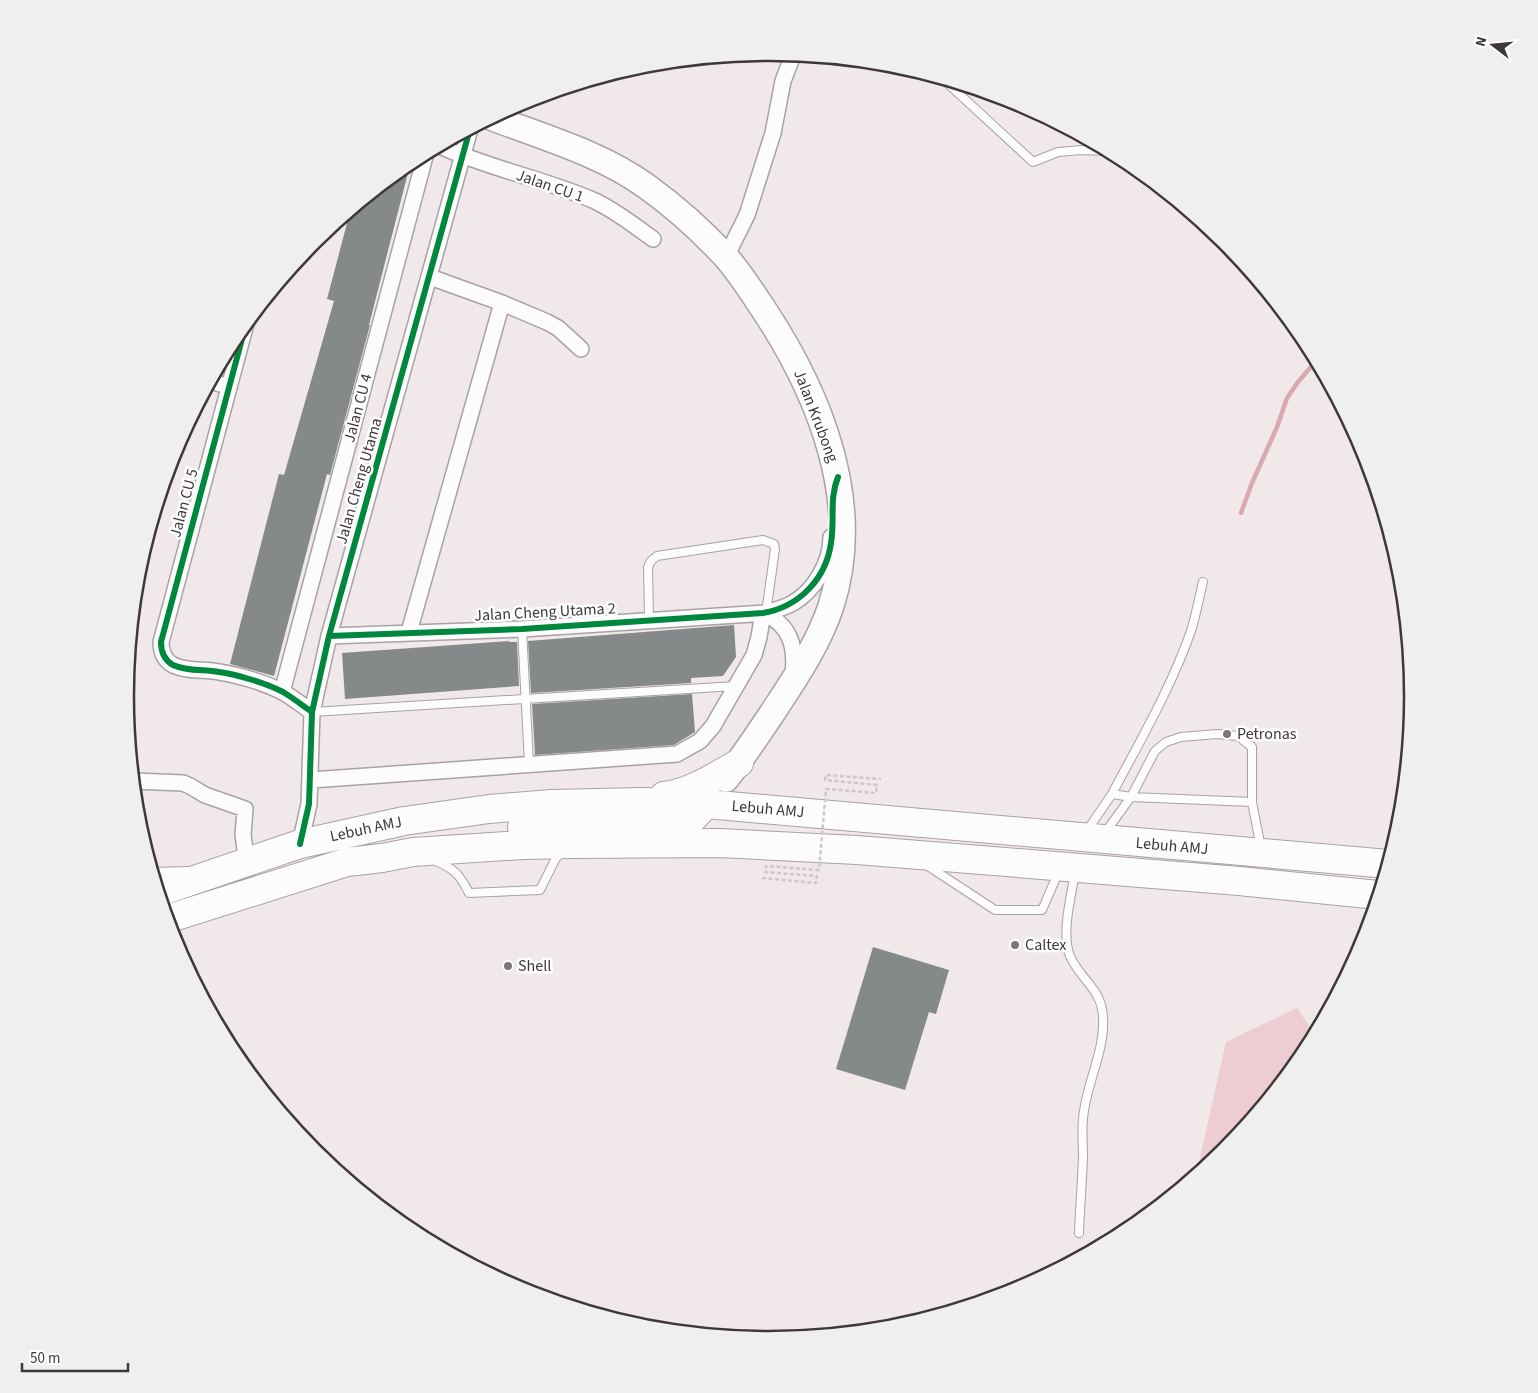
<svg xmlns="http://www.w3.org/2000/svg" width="1538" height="1393" font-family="'Source Sans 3',sans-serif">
  <rect width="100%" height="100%" fill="#f1e8ea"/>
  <path fill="#eeccd3" d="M1297 1008 1315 1035 1304 1055 1224 1152 1196 1175 1226 1042Z"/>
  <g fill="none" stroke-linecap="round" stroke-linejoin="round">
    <path stroke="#daa8b3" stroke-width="4.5" d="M1241 513 1252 483 1277 427 1287 398 1298 382 1316 361"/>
  </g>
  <path fill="#85898a" d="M411 161 369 325H370L330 475 327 474 274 676 230 664 279 474 284 475 334 301 327 299 350 212Z
    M734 625 736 657 723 676 691 678V683L531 693 528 641Z
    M509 641V642H517L519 686 345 699 342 653Z
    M692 694 695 732 674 745 535 755 532 704Z
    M873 947 949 970 936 1014 929 1012 905 1090 836 1069Z"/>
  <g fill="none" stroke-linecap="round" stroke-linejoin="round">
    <g stroke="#a8a2a3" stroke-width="10">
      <path id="lane" d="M944 80 1033 162 1058 152 1081 150 1108 151
        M1203 582C1199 598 1196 615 1191 631 1171 688 1140 741 1112 794L1131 797 1155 751 1166 742 1181 737 1217 734 1238 736 1252 747V802
        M649 620 648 567 651 561 657 556 763 540 774 544 775 549 766 613
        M522 629 529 764
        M312 712 736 686
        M1086 832 1112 794
        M1104 834 1131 797 1252 802 1261 848
        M434 860C454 869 459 873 469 893L540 890 556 858 562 853
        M925 864 995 910H1042L1059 871
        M152 872 189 871
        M1075 873C1071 896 1061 934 1070 956 1081 981 1102 988 1103 1018 1105 1049 1088 1081 1084 1111 1081 1127 1083 1141 1083 1157 1082 1182 1080 1207 1079 1233
        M1230 1145 1238 1132H1241"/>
    </g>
    <g stroke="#a8a2a3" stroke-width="18">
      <path id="street" d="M440 146C490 169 545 179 595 201 616 211 635 226 653 239
        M726 257 747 215 773 133 783 81 793 55
        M430 277 502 303 547 322 558 328 581 349
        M246 324 161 642C161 652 164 660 173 665 188 672 204 669 219 672 239 675 265 683 283 692 293 698 302 705 312 712
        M211 381 229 387
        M763 613C791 625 796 647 793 675
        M409 632 502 303
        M329 636 522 629 766 613C775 610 784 608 793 603 815 590 831 562 831 537
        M282 692 426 153
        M311 780 677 754 700 741 713 726 754 655 759 637 763 613
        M133 781 183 783 190 786 205 795 245 809 243 835 247 862
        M300 844 309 804 312 712 329 636 470 129"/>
    </g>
    <g stroke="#a8a2a3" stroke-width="28">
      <path id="primary" d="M493 118C543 137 602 154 646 186 674 206 702 231 726 257 740 273 752 292 764 310 820 395 864 503 831 606 818 645 795 678 773 712 758 734 743 757 726 779"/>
    </g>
    <g stroke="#a8a2a3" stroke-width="30">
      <path id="highway" d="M664 796C691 793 716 776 739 763
        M522 827 593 823 672 825 692 819 706 804
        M159 892 300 844 404 821 489 809 551 804 642 802 706 804 1388 864
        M167 919 347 862 382 858 413 852 523 845 573 844 719 843 857 850 1239 881 1378 895"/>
    </g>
    <use href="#lane" stroke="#fdfcfc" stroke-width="8"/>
    <use href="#street" stroke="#fdfcfc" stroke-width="15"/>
    <use href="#primary" stroke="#fdfcfc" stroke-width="25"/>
    <use href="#highway" stroke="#fdfcfc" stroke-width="28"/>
    <path stroke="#cbc8c9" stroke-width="2.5" stroke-dasharray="4 2.5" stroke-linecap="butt" d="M762 878 816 883 817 876 765 872 766 866 819 870 826 789 876 793 877 785 825 780 826 775 881 779"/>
    <g stroke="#fff" stroke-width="9">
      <path id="cycleway" d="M246 324 161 642C161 652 164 660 173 665 188 672 204 669 219 672 239 675 265 683 283 692 293 698 302 705 312 712
        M329 636 522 629 763 613C799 607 826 579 831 543 835 520 829 499 838 477
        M300 844 309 804 312 712 329 636 470 129"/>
    </g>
    <use href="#cycleway" stroke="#00873e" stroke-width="6"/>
  </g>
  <g fill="#7d7677" stroke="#fff" stroke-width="2">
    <circle cx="1227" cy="734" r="5"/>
    <circle cx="1015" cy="945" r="5"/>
    <circle cx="508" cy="966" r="5"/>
  </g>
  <g text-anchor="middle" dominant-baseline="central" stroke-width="5" stroke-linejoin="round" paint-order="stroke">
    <g font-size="16" fill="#3e3839" stroke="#fff">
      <text transform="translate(550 186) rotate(19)">Jalan CU 1</text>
      <text transform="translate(358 408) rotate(-75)">Jalan CU 4</text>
      <text transform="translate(816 416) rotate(69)">Jalan Krubong</text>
      <text transform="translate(359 481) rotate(-74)">Jalan Cheng Utama</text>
      <text transform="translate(184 503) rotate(-75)">Jalan CU 5</text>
      <text transform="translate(545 612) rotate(-3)">Jalan Cheng Utama 2</text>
      <text transform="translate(768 809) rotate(5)">Lebuh AMJ</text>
      <text transform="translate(366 829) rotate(-12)">Lebuh AMJ</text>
      <text transform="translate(1172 846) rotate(5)">Lebuh AMJ</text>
    </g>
    <g font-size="16" fill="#3e3839" stroke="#fff" text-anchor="start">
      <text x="1237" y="734">Petronas</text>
      <text x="1025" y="945">Caltex</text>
      <text x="518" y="966">Shell</text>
    </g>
  </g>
  <path d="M0 0H1538V1393H0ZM134 696a635 635 0 1 1 1270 0a635 635 0 1 1-1270 0Z" fill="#f0efef" fill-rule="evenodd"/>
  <path fill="none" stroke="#3e3839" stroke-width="2.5" d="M134 696a635 635 0 1 1 1270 0a635 635 0 1 1-1270 0Z"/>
  <g transform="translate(1493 45) rotate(286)" stroke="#ffffff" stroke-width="4" paint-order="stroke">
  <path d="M0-4L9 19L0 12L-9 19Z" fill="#3e3839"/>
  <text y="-8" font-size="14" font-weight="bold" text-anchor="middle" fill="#3e3839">N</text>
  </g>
  <path d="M22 1363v8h106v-8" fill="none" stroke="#3e3839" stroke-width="2.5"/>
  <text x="30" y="1363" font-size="15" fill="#3e3839" stroke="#ffffff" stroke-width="4" paint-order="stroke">50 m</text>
</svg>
